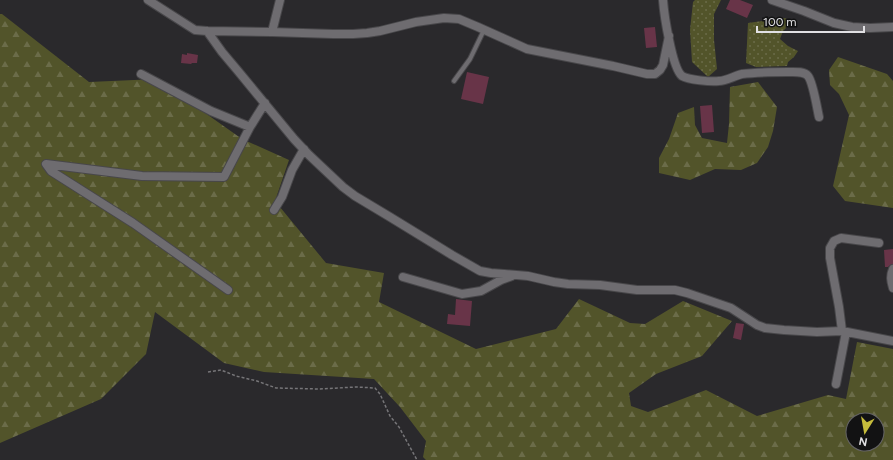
<svg xmlns="http://www.w3.org/2000/svg" width="893" height="460" font-family="Figtree,sans-serif">
  <defs>
    <pattern id="green-dots" width="8" height="8" patternUnits="userSpaceOnUse"><rect width="8" height="8" fill="#52542a"/><path d="M2 2h.1M6 6h.1" fill="none" stroke="#6b6c49" stroke-width="1.8" stroke-linecap="round"/></pattern>
    <pattern id="forest-firs" width="22" height="20" patternUnits="userSpaceOnUse"><rect width="22" height="20" fill="#52542a"/><path d="M5 1l3.5 6h-7zM16 11l3.5 6h-7z" fill="#6b6c49"/></pattern>
  </defs>
  <rect width="100%" height="100%" fill="#2a292c"/>
  <path fill="url(#green-dots)" d="M695 0H721L714 14V40L717 69 708 77 692 62 690 30 693 2Z
    M785 18 793 21 783 31 780 39 788 46 798 51 794 57 788 62 787 66 756 67 746 63 748 23Z"/>
  <path fill="url(#forest-firs)" fill-rule="evenodd" d="M0 14H2L89 82 157 79 242 139 289 160 275 201 326 263 384 273 379 302 476 349 556 329 579 299 630 323 645 324 683 301 732 321 702 356 656 374 629 393 631 406 648 412 706 390 757 416 828 395 846 399 857 342 893 349V460H426L423 457 426 441 400 407 374 379 264 372 224 363 155 312 146 354 101 399 0 443ZM853 420H877V444H853Z
    M838 57 887 74 893 81V208L845 201 833 186 849 115 839 94 830 85 829 70Z
    M758 82 777 107 773 131 768 147 757 163 741 170 715 169 690 180 659 173V158L669 139 678 113 694 107 695 125 702 138 727 143 729 124 730 87Z"/>
  <path fill="#683448" d="M730 0H740L753 5 747 18 726 9Z
    M655 27 657 47 646 48 644 28Z
    M187 53 198 55 197 63H192L191 64 181 63 182 54 187 55Z
    M467 72 489 77 483 104 461 99Z
    M712 105 714 132 702 133 700 106Z
    M893 249V264L890 265 888 267H885L884 250Z
    M456 299 472 301 470 326 447 324 448 314 455 315Z
    M736 323 744 324 741 340 733 338Z"/>
  <g fill="none" stroke-linecap="round" stroke-linejoin="round">
    <g stroke="#48474a" stroke-width="6">
      <path id="service" d="M454 81 470 59 484 30"/>
    </g>
    <g stroke="#48474a" stroke-width="10">
      <path id="minor" d="M148 0 195 30 207 31 272 32 333 34H353L367 33 380 31 416 22 444 18 459 19 478 27 507 40 527 49 613 66 647 74H655L660 70 663 65 669 36
        M663 0C664 14 672 68 682 76 689 80 711 82 719 81 726 81 734 76 742 74 757 72 773 72 788 72 794 72 804 71 808 76 813 82 817 108 819 117
        M772 0 804 11 834 23 852 27 870 28 893 27
        M207 31 222 52 238 71 294 139 309 155 343 187 355 196 390 217 452 255 480 271 491 273 504 274 528 276 554 282 568 284 600 285 637 290H675L687 293 731 308 757 325 765 328 784 330 817 332 842 331
        M272 32 280 0
        M141 74 211 111 250 127 265 103
        M274 210 282 197 292 170 304 149
        M879 243 841 238 834 241 830 248V258L839 307 842 331 893 341
        M893 269C890 276 891 281 893 288
        M403 277 462 294 481 291 501 280 512 276
        M228 290 133 223 51 171 46 164 142 176 224 177 250 127
        M836 384 846 332"/>
    </g>
    <path stroke="#767578" stroke-width="1.5" stroke-dasharray="3 2" stroke-linecap="butt" d="M208 372 221 370 236 376 257 381 276 388 319 389 356 387 375 388 380 394 390 416 399 427 417 460"/>
    <use href="#service" stroke="#6e6c70" stroke-width="4"/>
    <use href="#minor" stroke="#6e6c70" stroke-width="8"/>
  </g>
  <g transform="translate(865 432) rotate(191)"><circle r="19" fill="#121213" stroke="#656466"/>
  <path d="M0-3L7 15L0 10L-7 15Z" fill="#c6bc3c"/>
  <text y="-6" font-size="11" font-weight="bold" text-anchor="middle" fill="#e1e0e3">N</text>
  </g>
  <path d="M757 26v6h107v-6" fill="none" stroke="#e1e0e3" stroke-width="2"/>
  <text x="763" y="26" font-size="12" fill="#e1e0e3" stroke="#121213" stroke-width="3" paint-order="stroke">100 m</text>
</svg>
